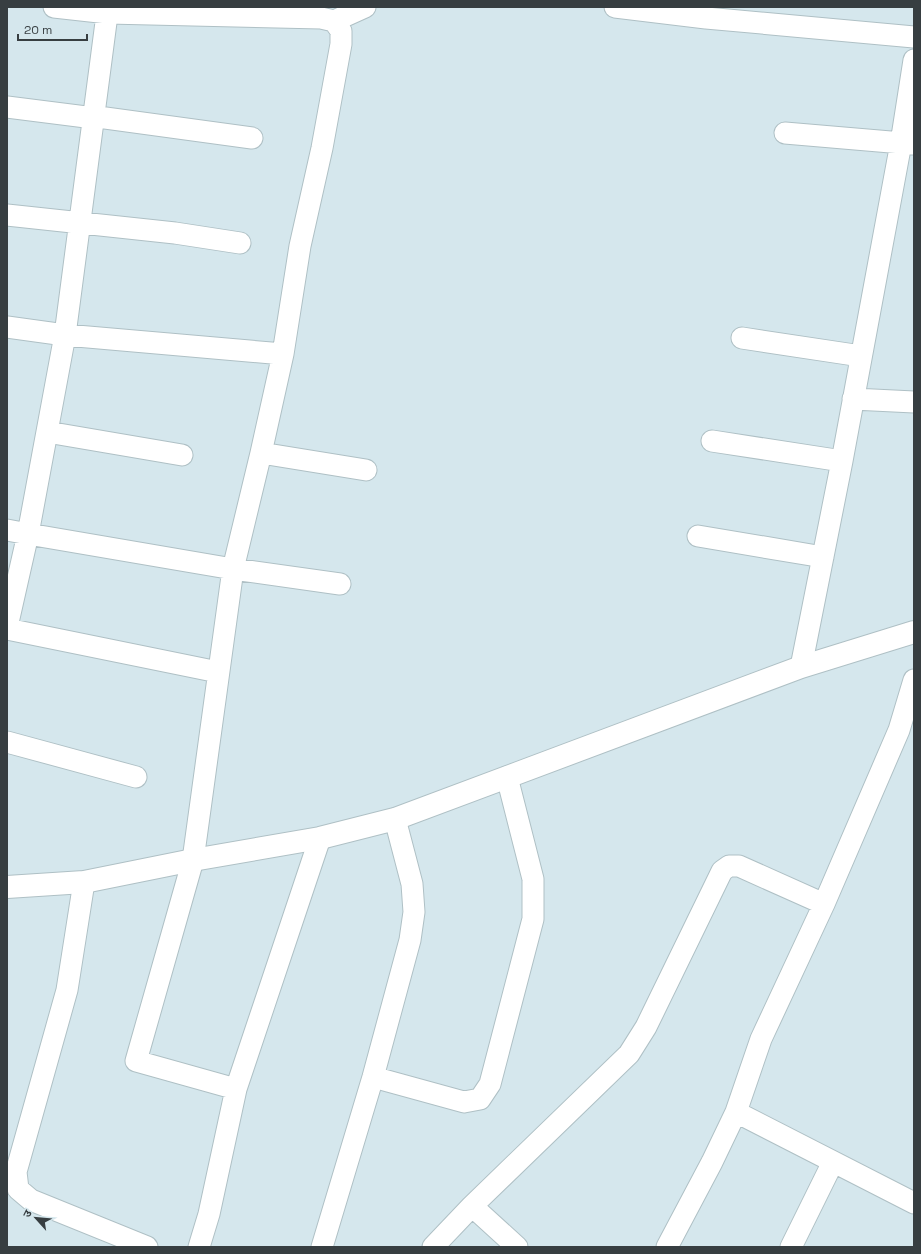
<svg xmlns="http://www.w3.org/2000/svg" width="921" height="1254" font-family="'Space Grotesk','Noto Sans Devanagari',sans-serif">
  <rect width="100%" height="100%" fill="#d5e7ed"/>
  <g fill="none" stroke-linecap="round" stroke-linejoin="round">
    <g stroke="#afc0c5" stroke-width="23">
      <path id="street" d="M54 7 108 13 321 18 334 21 341 31V44L322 148 300 246 283 354 261 453 233 569 193 860 136 1061 236 1089
        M615 7 706 18 914 37
        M334 21 365 7
        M7 107 94 118 98 117 252 138
        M785 133 914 144
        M7 215 175 233 240 243
        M7 327 65 335 283 354
        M742 338 861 356
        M853 399 914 402
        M47 432 182 455
        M712 441 842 461
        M261 453 366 470
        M7 530 28 534 233 569 340 584
        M698 536 823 557
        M7 627 28 534 65 335 108 7
        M7 629 218 672
        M801 667 842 461 901 143 914 60
        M7 742 136 777
        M84 882 67 990 16 1172 18 1189 31 1200 147 1247
        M373 1077 464 1102 480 1099 490 1084 533 919V879L507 777
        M736 1112 914 1203
        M472 1206 517 1247
        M199 1247 209 1214 236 1089 320 838
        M322 1247 373 1077 410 940 414 912 412 884 395 819
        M433 1247 472 1206 629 1054 646 1027 722 871 729 866H739L824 904
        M667 1247 712 1162 736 1112 761 1039 824 904 899 730 914 680
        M791 1247 833 1162"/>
    </g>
    <g stroke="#afc0c5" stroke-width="24">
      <path id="secondary" d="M7 887 84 882 193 860 320 838 395 819 801 667 914 632"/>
    </g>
    <use href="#street" stroke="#fff" stroke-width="21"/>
    <use href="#secondary" stroke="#fff" stroke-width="22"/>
  </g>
  <rect width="921" height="1254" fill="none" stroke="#373e41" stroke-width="16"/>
  <g transform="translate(36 1218) rotate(297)" stroke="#d5e7ed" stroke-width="3" paint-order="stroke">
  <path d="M0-3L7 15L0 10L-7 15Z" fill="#373e41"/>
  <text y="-6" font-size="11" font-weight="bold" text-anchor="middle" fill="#373e41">उ</text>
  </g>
  <path d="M18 34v6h69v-6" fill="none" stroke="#373e41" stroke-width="2"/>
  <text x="24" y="34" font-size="12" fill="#373e41" stroke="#d5e7ed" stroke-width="3" paint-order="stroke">20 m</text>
</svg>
